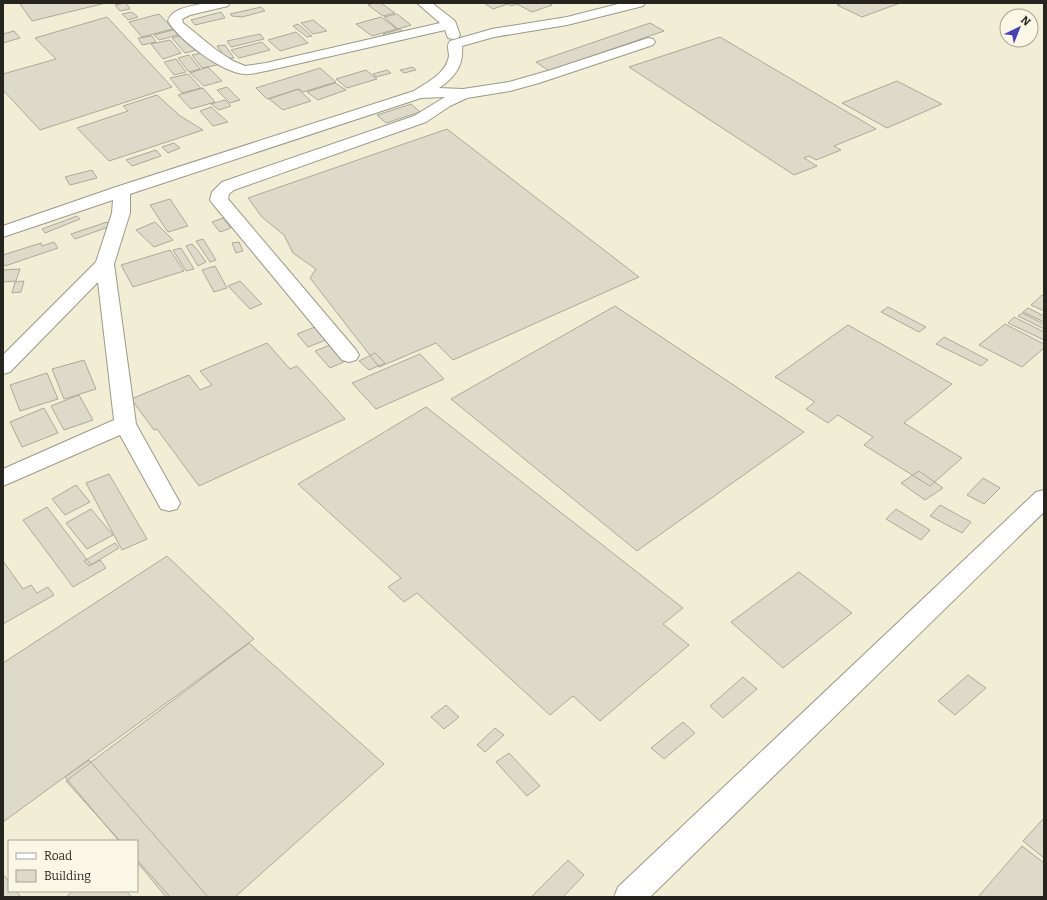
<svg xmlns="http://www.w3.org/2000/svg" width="1047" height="900" font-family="Bitter,serif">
  <rect width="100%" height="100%" fill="#faf7e6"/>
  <path fill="#f2eed5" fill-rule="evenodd" d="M3 3H1044V897H3ZM1007 16H1031V40H1007ZM9 841H137V891H9Z"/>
  <path fill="#dddac9" stroke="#aca998" d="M26 3H106L32 21 20 4Z
    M126 3 130 9 120 11 115 5Z
    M374 3H381L395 13 383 16 368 5Z
    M484 3H549L552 5 532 12 517 4 511 6 508 4 493 9Z
    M843 3H900L862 17 837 5Z
    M261 7 265 11 242 17 232 16 230 14Z
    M132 12 138 17 128 20 122 14Z
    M221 12 225 18 195 25 191 20Z
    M159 14 173 29 142 37 129 22Z
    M397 14 411 25 398 29 384 17Z
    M107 17 172 87 40 130 3 90V74L56 59 35 38Z
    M381 17 397 29 372 36 356 24Z
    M313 20 327 31 313 34 301 23Z
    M650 23 664 31 549 71 536 62Z
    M298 24 312 36 307 37 293 26Z
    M176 29 181 34 159 40 154 35Z
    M400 29 405 33 388 38 383 34Z
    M14 31 20 38 3 43V34Z
    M296 32 308 43 280 51 268 40Z
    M187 34 201 49 185 53 172 38Z
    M260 34 264 39 231 47 227 41Z
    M152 36 156 42 142 45 138 38Z
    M720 37 876 129 834 146 841 150 816 160 809 156 804 158 817 166 794 175 629 67Z
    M170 40 181 53 163 59 151 44Z
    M262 42 270 50 239 58 231 50Z
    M225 45 234 58 226 59 217 46Z
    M206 52 217 65 202 68 192 55Z
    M189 55 200 69 189 72 178 58Z
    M176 59 186 72 174 75 164 62Z
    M208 67 222 81 204 86 190 73Z
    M413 67 416 70 404 73 400 70Z
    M320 68 336 82 303 92 299 89 267 99 256 88Z
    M366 70 377 79 347 88 336 79Z
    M387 70 391 73 376 77 373 74Z
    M188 74 201 88 182 93 170 78Z
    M897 81 942 104 887 128 842 103Z
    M335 83 346 90 318 100 307 92Z
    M227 87 240 100 230 103 217 90Z
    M203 88 215 102 191 109 178 95Z
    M298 89 311 101 283 110 269 99Z
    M157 95 178 114H177L203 130 109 161 77 128 128 111 123 106Z
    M225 100 231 106 219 110 211 104Z
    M411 104 420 112 386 123 377 115Z
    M211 107 228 122 213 126 200 111Z
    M447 129 639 277 453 360 436 343 379 367 310 278 316 269 293 253 284 235 262 217 248 198Z
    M174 143 180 148 168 153 162 147Z
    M156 150 161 156 132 166 126 160Z
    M92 170 97 178 70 185 65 177Z
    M170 199 188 226 168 232 150 205Z
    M77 216 80 219 45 233 42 229Z
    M223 218 231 228 220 232 212 222Z
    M107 222 111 226 75 239 71 234Z
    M155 222 173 240 154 247 136 230Z
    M203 239 216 260 210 262 196 241Z
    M54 242 58 248 5 266 3 262V255L41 243 42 246Z
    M239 242 243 251 236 253 232 243Z
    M192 244 199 252 206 262 198 266 186 246Z
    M181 248 194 269 186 271 173 250Z
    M170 250 184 271 133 287 121 265Z
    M215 266 227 288 214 292 202 270Z
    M20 269 16 281 3 282V270Z
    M24 281 21 292 12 293 15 282Z
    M240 281 262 304 250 309 228 286Z
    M1042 295 1044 296V311L1031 305Z
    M615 306 804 432 637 551 451 399Z
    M888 307 926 327 919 332 881 312Z
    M1028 308 1044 316V322L1023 312Z
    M1022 313 1044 324V329L1018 316Z
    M1014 317 1044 332V340L1008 323Z
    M1005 324 1044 344V348L1022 367 979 345Z
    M848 325 952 384 904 423 962 458 930 486 864 445 873 437 838 415 828 423 806 409 815 402 775 377Z
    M315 327 326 340 308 347 297 334Z
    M944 337 988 360 981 366 936 344Z
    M267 343 290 369 297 366 345 419 199 486 157 429 154 430 131 399 189 375 200 390 212 385 200 371Z
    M330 345 346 361 330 368 315 351Z
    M375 353 385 363 369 370 359 361Z
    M420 354 444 379 376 409 352 383Z
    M84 360 96 389 64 399 52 369Z
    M47 373 58 399 20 411 10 385Z
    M79 395 93 420 64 430 51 406Z
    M426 407 683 608 663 624 689 645 600 721 573 696 550 715 417 593 404 602 388 587 401 578 298 484Z
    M44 408 58 433 22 447 10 422Z
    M919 471 943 488 925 500 901 483Z
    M109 474 147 539 122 550 86 483Z
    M983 478 1000 488 984 504 967 495Z
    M76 485 90 502 65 515 52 499Z
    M940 505 971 522 962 533 930 516Z
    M47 507 91 565 100 560 106 568 73 587 23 520Z
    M91 509 113 535 87 549 66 523Z
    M896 509 930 530 921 540 886 519Z
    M115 543 119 548 89 566 84 561Z
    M167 556 254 639 3 822V663Z
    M3 561 23 589 31 585 37 593 48 587 54 595 3 624Z
    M799 572 852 613 783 668 731 622Z
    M249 643 384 764 235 897H170L137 860V841H120L66 781Z
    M968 675 986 688 955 715 938 701Z
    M743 677 757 689 723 718 710 706Z
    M446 705 459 717 444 729 431 717Z
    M683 722 695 733 664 759 651 748Z
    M495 728 504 735 485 752 477 745Z
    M509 753 540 786 527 796 496 762Z
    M89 760 208 897H166L137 862V841H119L65 777Z
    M1044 818V858L1023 841Z
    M1022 846 1044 863V897H978Z
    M568 860 584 875 563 897H531Z
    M3 874 9 882V891H16L21 897H3Z
    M73 891H126L132 897H66Z"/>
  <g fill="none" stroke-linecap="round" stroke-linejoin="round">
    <g stroke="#9b9989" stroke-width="2">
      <path id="minor" d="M206 3H230L228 6 190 15 182 19 183 23 215 49 233 61 245 66 266 63 440 23 417 3H432L455 21 460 35 458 38 453 39 448 38 445 30 266 71C259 72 251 75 245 74 222 73 179 40 168 21 172 7 194 6 206 3Z
        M622 3H645L643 6 567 25 494 37 462 46C464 66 454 78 439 88L463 89 509 82 551 70 648 38 653 39 655 42 653 45 539 83 510 91 467 98 450 106 426 122 234 190 229 194 228 199 356 350 359 355 356 360 349 362 342 360 213 204 210 200 212 192 222 182 414 116 445 97 421 98 130 194V213L114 264 136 424 180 503 177 509 169 511 161 509 120 435 3 486V469L114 420 98 282 10 372 3 374V355L96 262 112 213 113 200 3 237V226L116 187 414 91C427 82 446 74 449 56 449 50 446 46 450 41L492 29 567 17Z
        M1044 490V512L650 897H614L618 887 1036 492Z"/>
    </g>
    <use href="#minor" fill="#fff" fill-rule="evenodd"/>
  </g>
  <rect width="1047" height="900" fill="none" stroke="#25241e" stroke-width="8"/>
  <rect x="8" y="840" width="130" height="52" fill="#faf7e6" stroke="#a5a396"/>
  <rect x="16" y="853" width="20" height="6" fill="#ffffff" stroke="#a5a396"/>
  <text x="44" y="860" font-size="12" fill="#25241e">Road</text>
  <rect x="16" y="870" width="20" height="12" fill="#dddac9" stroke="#a5a396"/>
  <text x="44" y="880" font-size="12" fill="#25241e">Building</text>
  <g transform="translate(1019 28) rotate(43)"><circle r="19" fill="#faf7e6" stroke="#a5a396"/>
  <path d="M0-3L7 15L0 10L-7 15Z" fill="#4640b6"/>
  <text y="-6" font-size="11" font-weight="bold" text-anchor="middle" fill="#25241e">N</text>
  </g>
</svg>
